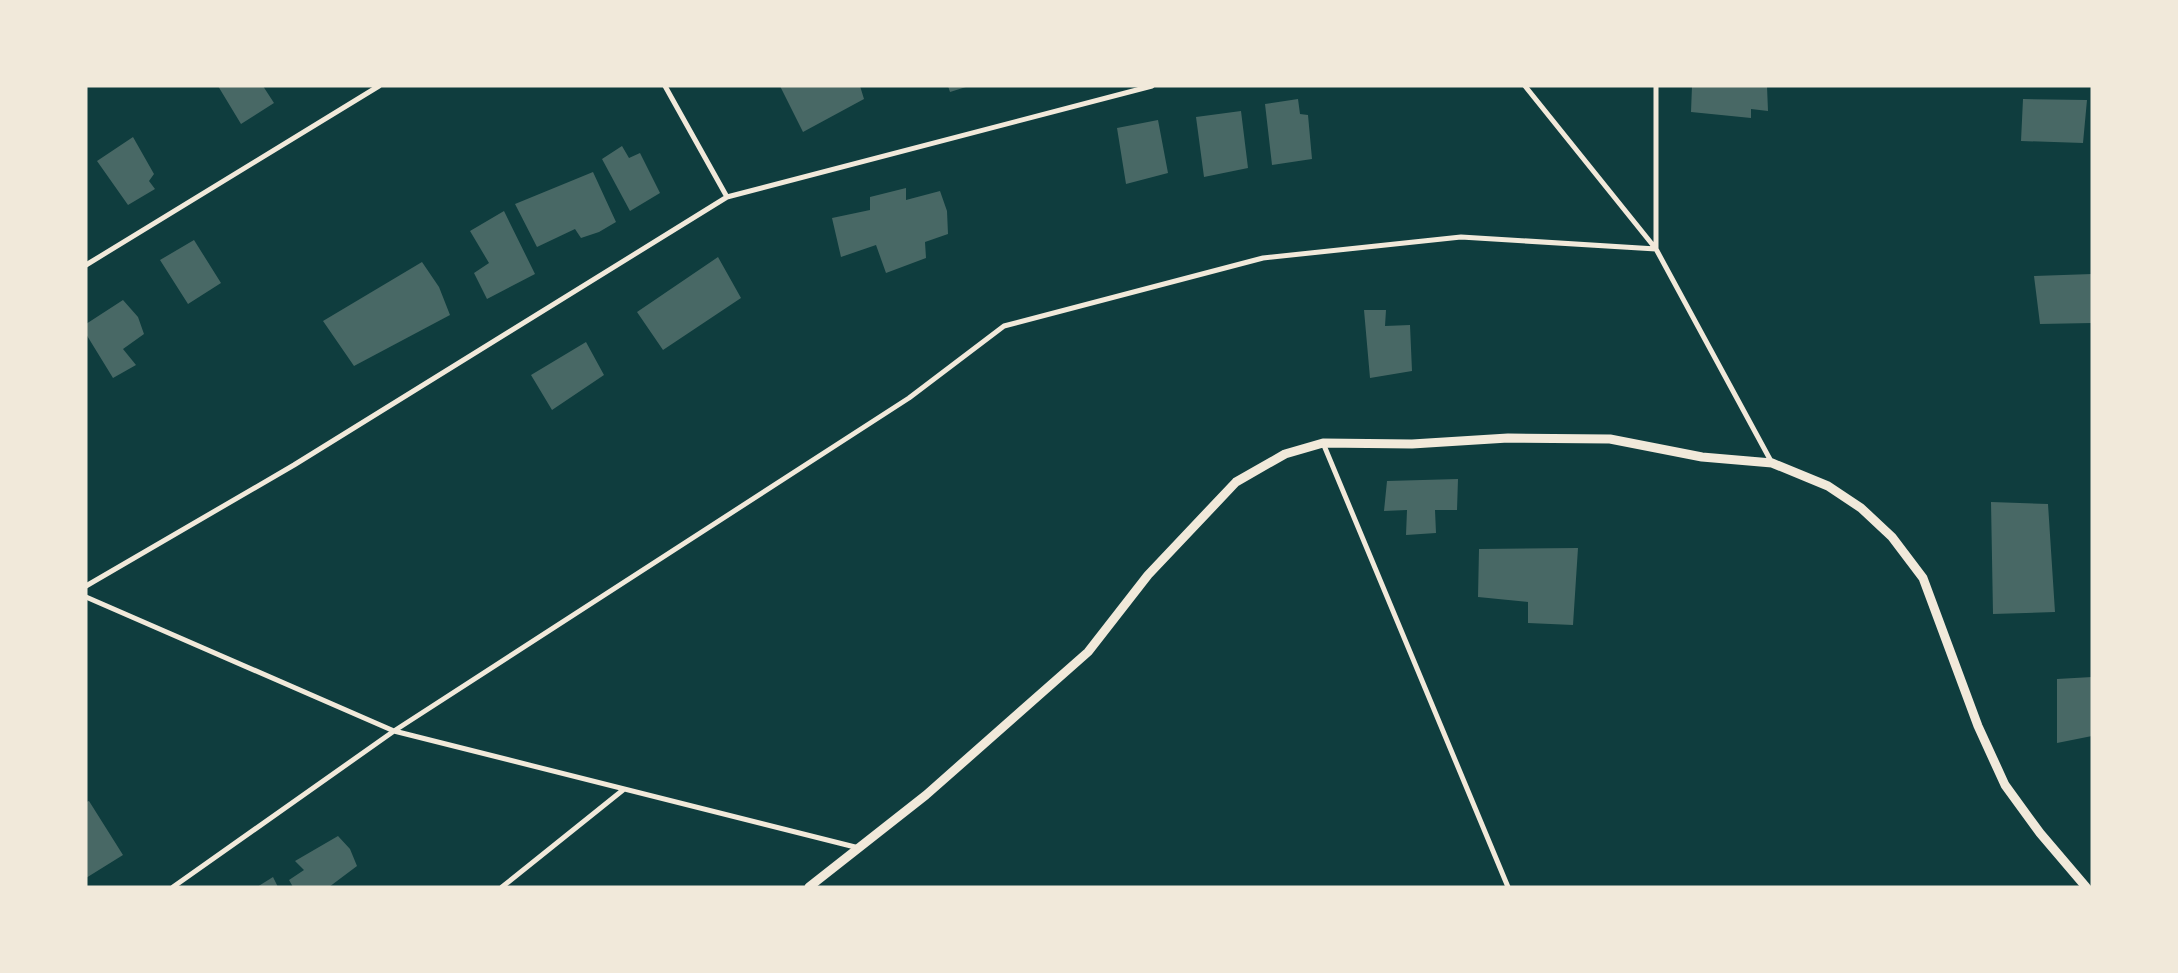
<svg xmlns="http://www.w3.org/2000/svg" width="2178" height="973" font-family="'Source Sans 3',sans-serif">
  <rect width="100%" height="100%" fill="#0f3d3e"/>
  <path fill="#486865" d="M218 86H263L274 103 241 124Z
    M780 86H860L864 99 803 132Z
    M948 86H966V87L950 92Z
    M1692 86H1767L1768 111 1751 109V118L1691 112Z
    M1298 99 1300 114 1308 115 1312 159 1272 165 1265 104Z
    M2023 99 2087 100 2083 143 2021 141Z
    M1241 111 1248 168 1204 177 1196 117Z
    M1158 120 1168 173 1126 184 1117 128Z
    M133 137 154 174 149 181 155 189 128 205 97 161Z
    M622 146 629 158 640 153 660 193 630 211 602 159Z
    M593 172 616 222 599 232 581 238 575 229 537 247 515 204Z
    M906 188V200L940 191 947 211 948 234 925 242 926 258 886 273 876 245 841 257 832 218 870 210V197Z
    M504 211 535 274 487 299 474 273 489 263 470 231Z
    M194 240 221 283 188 304 160 260Z
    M718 257 741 298 663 350 637 312Z
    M422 262 439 287 450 315 354 366 323 321Z
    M2092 274V323L2040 324 2034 276Z
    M123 300 138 317 144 334 123 349 136 365 113 378 86 334V324Z
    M1364 310H1386L1385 326 1410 325 1412 371 1370 378Z
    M586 342 604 375 552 410 531 375Z
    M1458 479 1457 510H1435L1436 533 1406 535 1407 510 1384 511 1387 481Z
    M1991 502 2048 504 2055 612 1993 614Z
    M1578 548 1573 625 1528 623V602L1478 597 1479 549Z
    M2092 677V736L2057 743V679Z
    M89 801 123 855 86 878V802Z
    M338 836 350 849 357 866 329 887H293L289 880 304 870 295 861Z
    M273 877 278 887H257Z"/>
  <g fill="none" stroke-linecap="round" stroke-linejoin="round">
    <path stroke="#f1e9da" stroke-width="5" d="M665 86 727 197
      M1525 86 1656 249 1772 463
      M86 265 379 86
      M1323 443 1508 887
      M86 586 294 465 727 197 1152 86
      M86 597 394 731 859 848
      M173 887 394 731 909 398 1004 326 1263 258 1461 237 1656 249V86
      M502 887 623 790"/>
    <path stroke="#f1e9da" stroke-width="9" d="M809 887 926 795 1088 652 1148 575 1236 482 1285 454 1323 443 1412 444 1508 438 1610 439 1702 457 1772 463 1828 486 1861 508 1892 537 1923 578 1978 726 2005 785 2040 833 2086 887"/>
  </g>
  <rect width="2178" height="973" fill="none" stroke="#f1e9da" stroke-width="175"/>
</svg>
